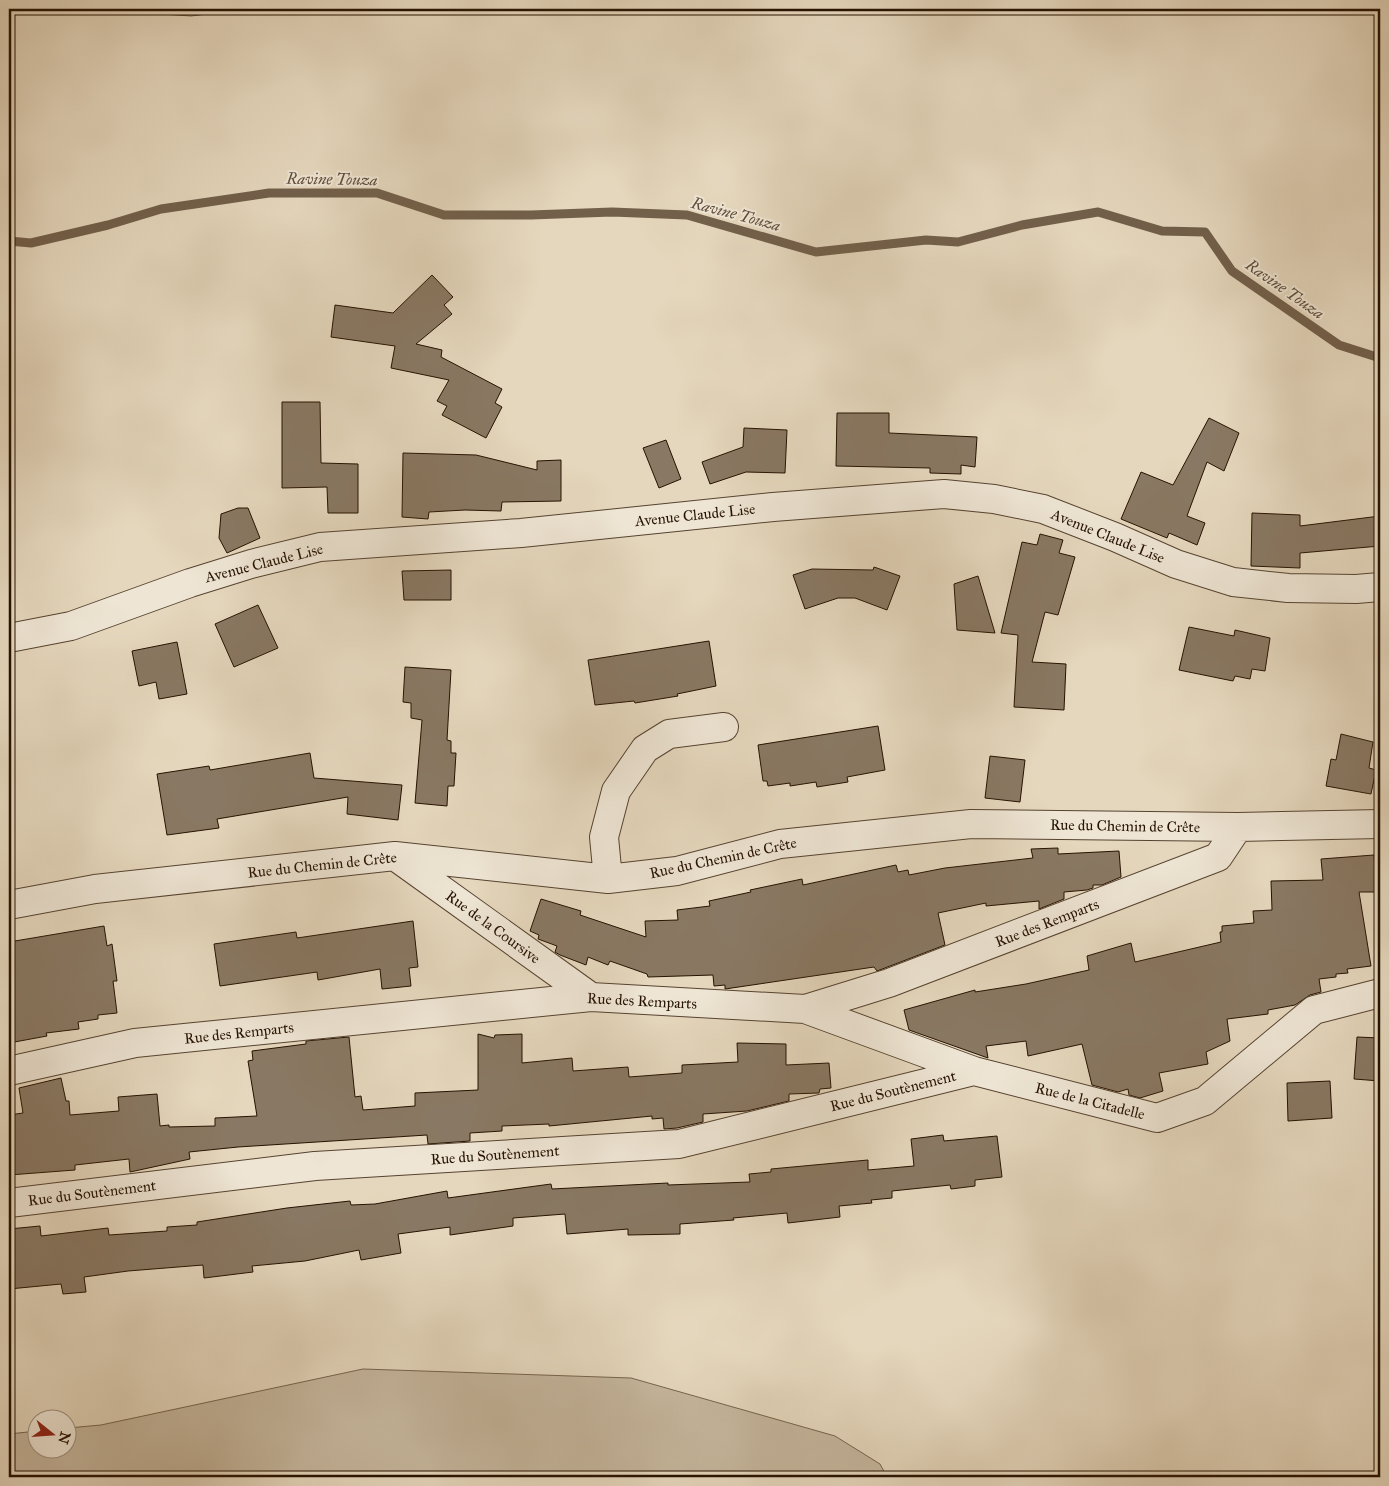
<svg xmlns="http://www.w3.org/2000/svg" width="1389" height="1486" font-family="'IM FELL Great Primer',serif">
  <rect width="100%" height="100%" fill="#e5d7bd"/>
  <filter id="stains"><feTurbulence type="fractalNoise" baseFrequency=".004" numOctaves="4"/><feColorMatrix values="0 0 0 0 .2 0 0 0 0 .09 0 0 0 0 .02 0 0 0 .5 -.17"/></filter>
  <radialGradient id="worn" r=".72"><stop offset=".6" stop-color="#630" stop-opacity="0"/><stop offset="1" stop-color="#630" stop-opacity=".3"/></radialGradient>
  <path fill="#c5b69d" stroke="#76644f" d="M89 9H248L191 16Z
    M363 1369 631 1378 835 1436 880 1464 887 1477H9V1434L37 1431 38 1448H68V1428L101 1425Z"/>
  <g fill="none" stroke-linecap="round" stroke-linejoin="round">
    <path stroke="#72604b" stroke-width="9" d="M9 241 31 243 108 225 161 209 269 193H377L444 215H531L612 212 687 215 816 252 926 240 958 242 1022 225 1098 212 1162 231 1205 232 1232 271 1339 345 1380 358"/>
  </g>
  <path fill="#897863" stroke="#261201" d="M432 275 453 297 444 305 452 314 416 344 442 350 441 357 502 389 495 403 502 407 486 438 442 415 447 406 437 401 449 380 391 368 395 346 331 337 335 305 393 313Z
    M282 402H320L321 463 358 464V513H328L327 487 282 488Z
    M837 413H889V433L977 437 975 467 961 465V474L930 473V468L836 466Z
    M1209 418 1239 433 1224 471 1207 462 1187 516 1205 523 1197 545 1169 533 1167 538 1121 519 1141 472 1173 485Z
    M744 428 787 430 785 473 746 472 710 484 702 462 743 447Z
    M666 440 681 479 659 488 643 448Z
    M403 453 476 455 537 470V461L561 460V501L502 502 501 511 465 510 429 512 428 519 402 517Z
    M238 508H248L260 538 227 553 219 538 221 514Z
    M1252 513 1300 515V526L1380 516V546L1300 553V568L1251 566Z
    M1040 534 1063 540 1059 553 1075 557 1058 615 1045 612 1032 662 1066 664 1064 710 1014 707 1018 635 1001 633 1022 542 1037 545Z
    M874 567 900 576 887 610 855 598H838L805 609 793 575 812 569 873 570Z
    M451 570V600H404L402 571Z
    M978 576 995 633 957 630 954 584Z
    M258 605 278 648 234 667 215 624Z
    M1189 627 1234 636 1235 630 1270 638 1265 671 1252 669 1250 679 1235 676 1233 681 1179 670Z
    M709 641 716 686 677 694 678 696 635 703 634 701 595 705 588 660Z
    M177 642 187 694 159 699 156 682 139 686 132 651Z
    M405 667 451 670 447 740 451 741V753H456L454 786H448L447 806 415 803 422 720 411 718V703L403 702Z
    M878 726 885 770 847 777 848 782 817 787 816 782 790 786V783L768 786 767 781H763L758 745Z
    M1341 734 1373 742 1369 768 1376 770 1371 794 1326 786 1331 759 1336 760Z
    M310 753 314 778 402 785 398 820 347 814 348 797 217 819 219 828 167 835 157 774 209 766 210 770Z
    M990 756 1025 760 1020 802 985 798Z
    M1058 848V854L1119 851 1121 877 1102 885H1093V888L1087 890 1064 892V899L1039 909V901L986 906V903L938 913 945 945 877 971 874 967 725 989V985L714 986 713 975 648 977 647 974 610 961 608 965 588 957 586 965 560 955 555 952 557 946 538 939 539 935 530 931 541 899 581 911 580 915 646 937 645 921 678 920 677 910 710 906 709 901 751 892 750 890 802 879 803 885 896 865 898 872 908 870 909 875 945 868 1033 858 1031 849Z
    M1374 855 1377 892H1359L1371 966 1347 969 1348 973 1336 974V977L1319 979 1321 992 1310 995 1295 1005 1268 1010V1014L1227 1019 1230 1041 1206 1052 1208 1064 1159 1073 1163 1091 1140 1098 1129 1095 1128 1089 1118 1092 1092 1085 1082 1044 1028 1056 1026 1041 986 1046 988 1058 909 1030 904 1010 975 990V992L1026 984 1089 970 1087 956 1131 943 1135 962 1221 942 1220 932H1222V926L1254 923 1253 911 1272 910 1271 881 1323 880 1321 859Z
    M413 921 418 967 409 968 411 986 382 989 380 969 318 980 317 972 220 986 214 944 296 932 297 938Z
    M104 926 107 946 112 944 117 981H113L117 1013 98 1015V1019L78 1022 79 1029 46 1033 47 1036 9 1043V942Z
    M478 1034 494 1038 495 1035 522 1034V1063L572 1058 573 1071 628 1067 629 1077 682 1073V1065L738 1062 737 1043 786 1044V1065L829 1063 831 1088 820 1089 819 1093 789 1094V1101L747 1111 703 1114V1122L677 1128 664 1129 663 1118 652 1119V1116L549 1126V1124L502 1126V1131L470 1133V1141L428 1144 427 1135 238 1147 189 1152 190 1159 130 1172 129 1159 75 1165V1170L9 1175V1115L23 1113 19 1088 61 1078 66 1101H69L70 1115 119 1111 118 1097 157 1094 160 1126 169 1125V1127L215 1126V1118L257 1116 248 1061 253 1060 252 1051 306 1044V1041L349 1037 355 1097 361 1096 363 1110 415 1106V1093L478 1090Z
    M1357 1037 1380 1038V1081L1354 1079Z
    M1330 1081 1332 1118 1288 1121 1287 1083Z
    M943 1135 944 1141 997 1136 1002 1177 975 1180V1186L951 1189 950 1185 892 1191V1198L871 1200 872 1203 839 1206 840 1217 788 1223 787 1213 733 1218 734 1220 680 1224V1234L628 1235V1229L567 1234 565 1214 513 1218V1226L450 1235V1227L398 1234 401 1253 361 1260 359 1250 305 1261 252 1266 253 1272 204 1278 203 1265 128 1271 84 1277 86 1292 63 1294 61 1284 9 1289V1229L40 1226 41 1236 108 1228 109 1235 167 1231V1227L197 1225V1222L287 1208 350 1201 351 1205 375 1204 447 1191 448 1198 551 1184 552 1189 668 1183V1185L750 1182 749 1174 771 1172V1169L868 1160V1170L914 1166 911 1139Z"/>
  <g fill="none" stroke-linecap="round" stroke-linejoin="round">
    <g stroke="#564330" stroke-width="30">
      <path id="minor" d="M9 638 71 626 190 583 251 564 320 547 521 533 773 507 944 494 994 499 1043 509 1115 537 1176 564 1233 582 1288 588 1356 589 1380 587
        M396 857 591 997
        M608 879 604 837 616 791 645 749 669 734 724 727
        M9 905 95 889 395 856 608 879 677 871 780 844 971 824 1238 827 1380 824
        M805 1009 974 1071 1157 1118 1205 1101 1314 1010 1380 993
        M9 1071 135 1043 591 997 805 1009 889 983 1218 857 1238 827
        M9 1203 315 1166 679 1144 974 1071"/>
    </g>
    <use href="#minor" stroke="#eee5d4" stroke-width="28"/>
  </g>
  <g text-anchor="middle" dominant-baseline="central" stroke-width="4" stroke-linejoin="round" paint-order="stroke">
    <g font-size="15" fill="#261201" stroke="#eee5d4">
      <text transform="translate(695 515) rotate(-6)">Avenue Claude Lise</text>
      <text transform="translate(1108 536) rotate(22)">Avenue Claude Lise</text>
      <text transform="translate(264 563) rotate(-14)">Avenue Claude Lise</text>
      <text transform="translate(1125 826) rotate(1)">Rue du Chemin de Crête</text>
      <text transform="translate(723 858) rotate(-12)">Rue du Chemin de Crête</text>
      <text transform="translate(322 865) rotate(-6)">Rue du Chemin de Crête</text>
      <text transform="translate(1047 923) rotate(-21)">Rue des Remparts</text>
      <text transform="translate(493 927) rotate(36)">Rue de la Coursive</text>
      <text transform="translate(642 1001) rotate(3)">Rue des Remparts</text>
      <text transform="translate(239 1033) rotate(-6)">Rue des Remparts</text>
      <text transform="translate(893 1091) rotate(-14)">Rue du Soutènement</text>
      <text transform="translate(1090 1101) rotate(14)">Rue de la Citadelle</text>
      <text transform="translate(495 1155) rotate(-4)">Rue du Soutènement</text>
      <text transform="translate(92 1193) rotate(-7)">Rue du Soutènement</text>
    </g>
    <g font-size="16" font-style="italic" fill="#5f4c39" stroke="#eee5d4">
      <text transform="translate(332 179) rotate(1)">Ravine Touza</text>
      <text transform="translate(736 214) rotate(15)">Ravine Touza</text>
      <text transform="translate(1285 289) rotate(35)">Ravine Touza</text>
    </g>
  </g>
  <rect width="1389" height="1486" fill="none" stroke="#e5d7bd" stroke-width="30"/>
  <rect x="10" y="10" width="1369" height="1466" fill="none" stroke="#261201" stroke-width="2.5"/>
  <rect x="15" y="15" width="1359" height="1456" fill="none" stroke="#261201"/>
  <g transform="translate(52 1434) rotate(107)"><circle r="24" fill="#eee5d4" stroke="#9e9180"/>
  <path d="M0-4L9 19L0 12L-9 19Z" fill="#8f2418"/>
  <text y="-8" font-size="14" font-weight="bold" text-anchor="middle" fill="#261201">N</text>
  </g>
  <rect width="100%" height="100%" filter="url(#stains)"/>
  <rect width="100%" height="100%" fill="url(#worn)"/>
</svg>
